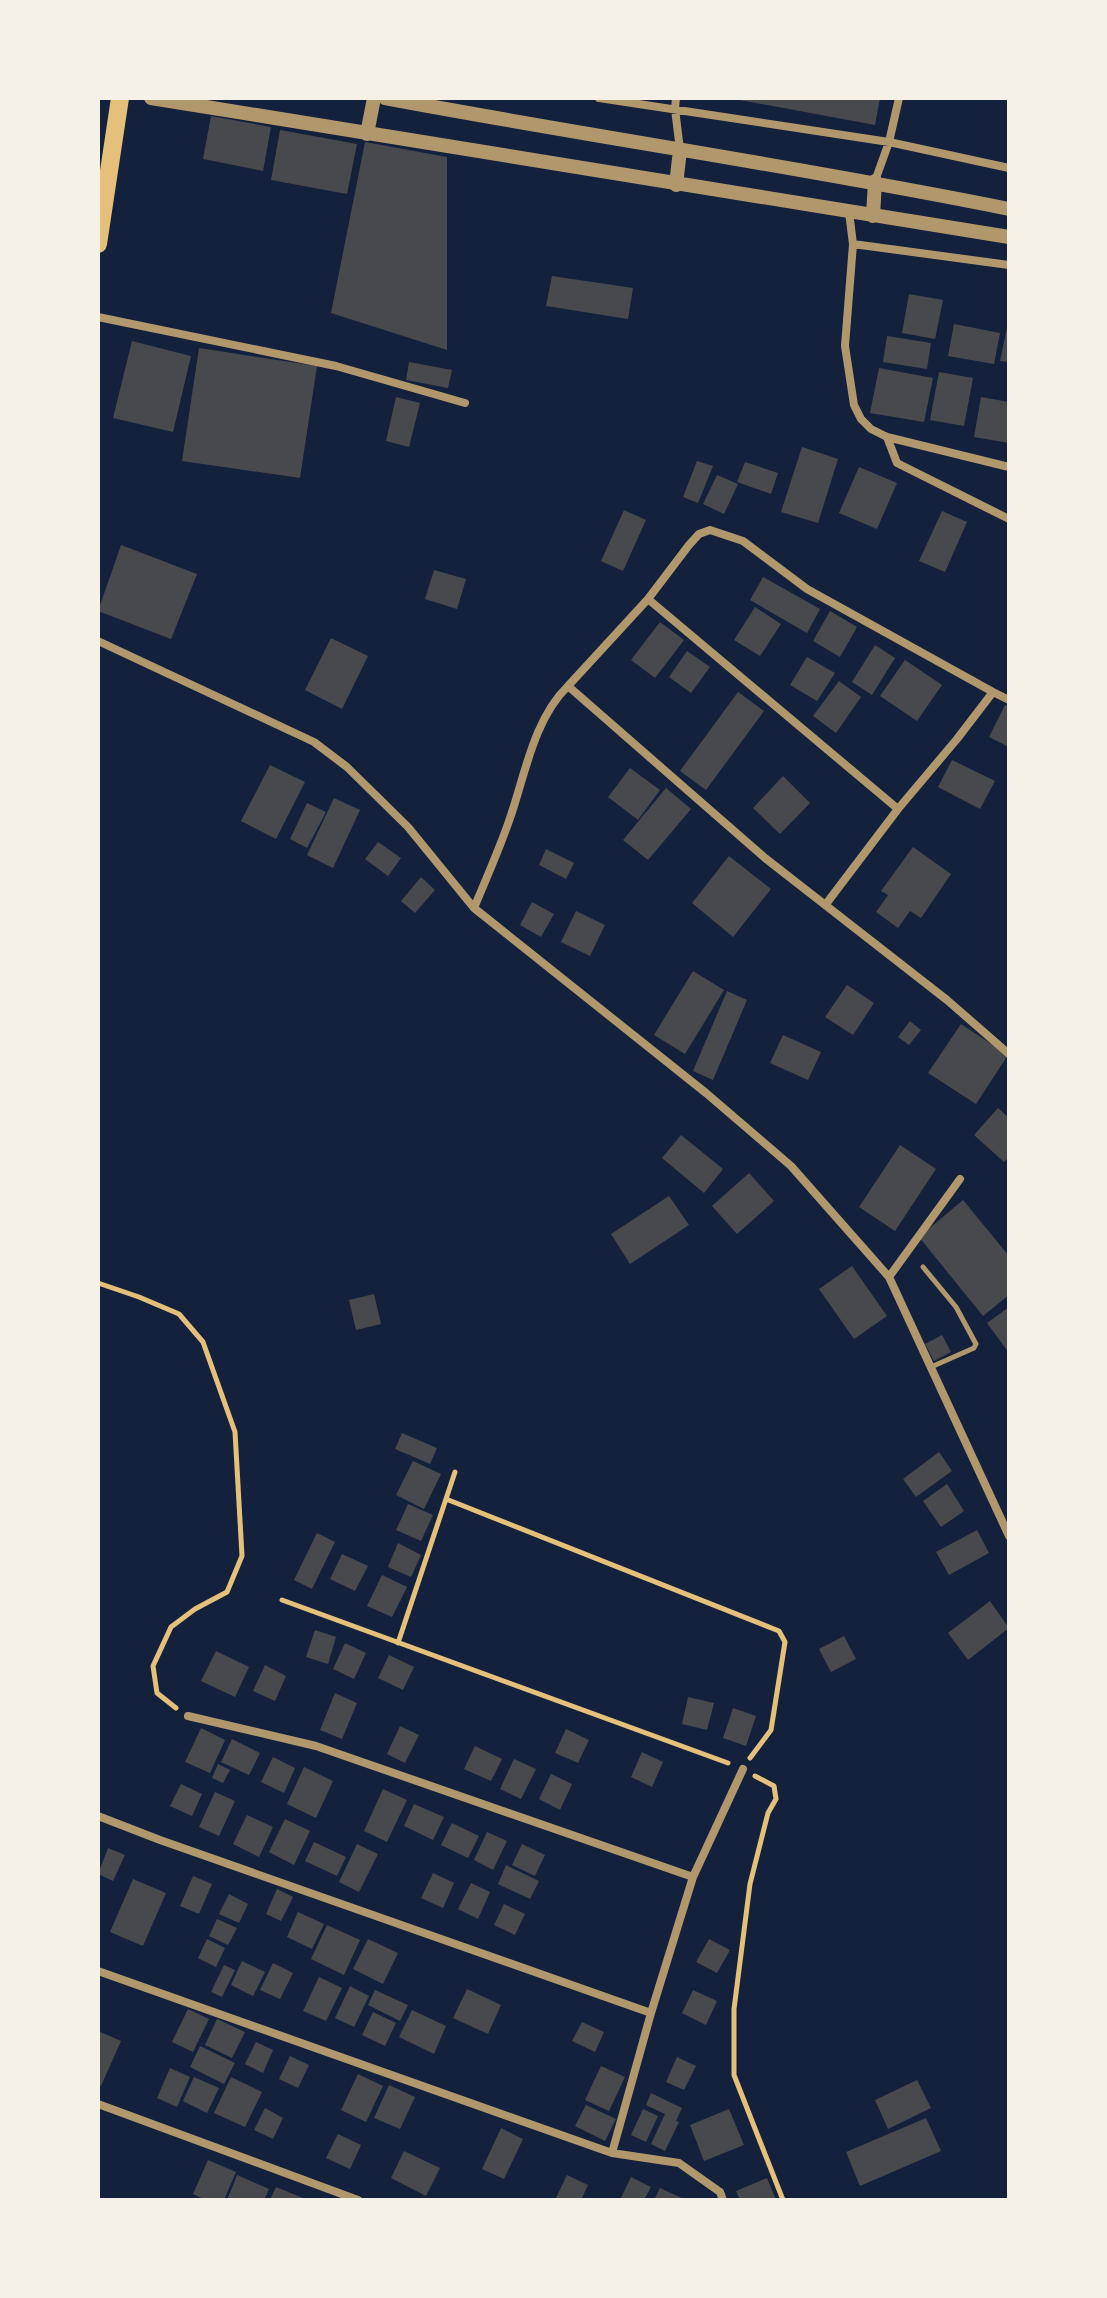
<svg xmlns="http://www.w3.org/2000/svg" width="1107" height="2298" font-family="Roboto,sans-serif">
  <rect width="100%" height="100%" fill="#14213d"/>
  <path fill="#48494c" d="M729 98H880L875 125Z
    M211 116 271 127 263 171 203 159Z
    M280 130 357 144 347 194 271 180Z
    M365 142 447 157V350L331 313Z
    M552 276 633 288 628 319 546 306Z
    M909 294 943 300 935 339 902 333Z
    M1008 323 1009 324V362L1000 361Z
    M954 324 1000 333 994 364 948 356Z
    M887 336 931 343 927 369 883 362Z
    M132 341 191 356 173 432 113 418Z
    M199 348 317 366 300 478 182 461Z
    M409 362 452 370 448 388 406 380Z
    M879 368 933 378 924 422 870 413Z
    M939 372 973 378 964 426 930 420Z
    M396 397 420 403 409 447 386 441Z
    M981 397 1009 402V443L974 437Z
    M802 447 838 459 818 523 781 512Z
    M697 461 713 466 698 503 683 497Z
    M745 462 778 473 771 494 737 482Z
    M859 467 897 483 877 529 839 513Z
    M717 475 738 484 724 514 703 504Z
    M624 510 646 520 623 571 601 561Z
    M942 511 967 522 945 572 919 561Z
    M121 545 197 574 171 639 98 611Z
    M434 570 466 579 457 609 425 599Z
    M763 577 820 609 807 633 750 600Z
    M755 607 781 624 760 656 734 640Z
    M830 611 857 627 840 657 813 641Z
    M660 622 684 640 655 678 631 660Z
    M331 638 368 656 342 709 305 690Z
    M875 645 895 658 872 695 852 682Z
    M687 651 710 667 691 693 669 677Z
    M807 657 835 673 817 701 790 685Z
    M905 660 942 685 917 721 880 696Z
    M839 681 861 697 836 733 813 716Z
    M738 692 764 711 706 790 680 771Z
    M1005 705 1009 707V747L989 737Z
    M952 760 995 781 980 809 938 787Z
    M270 765 305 782 276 839 241 821Z
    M630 768 660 790 638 820 608 797Z
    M783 776 810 803 780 834 753 808Z
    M666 788 691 809 648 860 623 840Z
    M334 798 360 810 333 868 307 855Z
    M307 803 326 812 307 848 290 839Z
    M378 842 401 858 388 876 365 859Z
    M913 847 951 874 921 918 910 911 898 928 876 912 888 895 881 891Z
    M546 849 574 863 566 879 539 865Z
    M729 856 771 889 733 937 692 903Z
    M421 877 435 890 415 913 401 901Z
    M532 902 554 914 541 937 520 925Z
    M576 911 605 925 590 956 561 942Z
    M693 971 724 990 685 1054 654 1035Z
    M847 985 874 1003 853 1035 825 1017Z
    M727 991 747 1000 713 1080 693 1071Z
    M910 1021 921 1030 909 1045 898 1037Z
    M961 1024 1008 1055 976 1104 928 1073Z
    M783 1035 821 1052 808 1080 770 1063Z
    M998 1108 1009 1118V1157L1004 1162 974 1135Z
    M681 1135 723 1169 704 1193 662 1158Z
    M900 1145 936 1169 895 1231 859 1207Z
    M749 1173 774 1201 737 1234 712 1206Z
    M669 1196 689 1225 630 1264 611 1234Z
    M963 1200 1009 1256V1295L983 1316 919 1237Z
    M852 1266 887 1316 854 1339 819 1289Z
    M374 1294 381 1324 356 1330 349 1300Z
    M1009 1307V1353L987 1323Z
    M942 1335 951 1352 934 1361 925 1344Z
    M402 1433 437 1448 430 1464 395 1449Z
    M939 1452 952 1471 916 1497 903 1479Z
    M413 1461 441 1474 424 1509 396 1495Z
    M947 1484 964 1511 941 1527 923 1501Z
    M408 1504 433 1515 421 1541 396 1530Z
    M977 1530 989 1553 949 1575 936 1552Z
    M317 1533 335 1542 312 1589 294 1580Z
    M398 1543 421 1555 411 1577 388 1567Z
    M342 1554 368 1566 355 1591 330 1579Z
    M382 1575 407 1587 392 1617 367 1606Z
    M990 1601 1009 1628 968 1660 948 1633Z
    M315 1630 336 1637 328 1664 306 1657Z
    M844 1636 856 1659 831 1672 819 1649Z
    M345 1643 366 1653 354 1679 333 1669Z
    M216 1651 249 1667 235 1697 201 1681Z
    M389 1655 414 1667 403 1690 378 1678Z
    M265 1665 286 1676 275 1701 253 1691Z
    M335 1693 357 1703 342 1739 320 1730Z
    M688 1697 714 1703 707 1730 682 1724Z
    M733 1708 756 1716 746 1746 723 1738Z
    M400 1726 419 1735 405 1763 387 1754Z
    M201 1728 225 1740 210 1773 185 1762Z
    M566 1729 589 1740 578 1763 555 1753Z
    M232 1739 260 1753 249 1775 221 1762Z
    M475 1746 502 1759 491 1781 464 1769Z
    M642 1752 663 1762 652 1787 631 1777Z
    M273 1757 295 1768 284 1793 261 1782Z
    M514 1759 536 1769 521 1799 500 1789Z
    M218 1764 230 1770 223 1783 212 1778Z
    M304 1767 333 1781 316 1818 287 1804Z
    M551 1774 572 1784 560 1810 539 1799Z
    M181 1784 202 1794 192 1816 170 1806Z
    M383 1789 407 1800 387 1842 364 1831Z
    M215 1792 235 1801 219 1836 199 1827Z
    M414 1804 444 1817 433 1840 404 1826Z
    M247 1815 273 1827 259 1857 233 1844Z
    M285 1819 310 1831 294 1865 269 1852Z
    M452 1823 479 1836 468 1858 441 1845Z
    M487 1832 507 1841 493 1870 474 1860Z
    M314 1842 346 1857 337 1876 305 1861Z
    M357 1844 378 1854 359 1892 339 1882Z
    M522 1844 545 1855 535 1876 512 1865Z
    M108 1848 125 1855 113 1881 98 1874Z
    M506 1865 539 1881 530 1899 498 1884Z
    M433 1873 454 1883 443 1908 421 1898Z
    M193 1876 212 1884 199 1914 180 1906Z
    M133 1879 166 1893 143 1946 110 1932Z
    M471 1883 490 1892 478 1919 458 1909Z
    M277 1889 293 1897 281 1921 266 1914Z
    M229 1894 248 1904 239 1923 219 1914Z
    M504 1904 525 1914 515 1935 494 1925Z
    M298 1912 324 1924 312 1949 287 1937Z
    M217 1919 237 1928 228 1945 209 1936Z
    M327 1925 360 1940 344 1975 311 1959Z
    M207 1939 225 1948 216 1967 198 1958Z
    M368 1939 398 1953 383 1984 353 1969Z
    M709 1939 730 1950 717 1973 696 1962Z
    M242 1961 265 1972 253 1996 231 1985Z
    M273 1963 293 1973 280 1999 260 1990Z
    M224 1965 235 1970 222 1997 211 1992Z
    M319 1977 342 1988 326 2021 303 2011Z
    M350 1986 369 1996 354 2027 335 2018Z
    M467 1989 501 2005 488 2034 453 2018Z
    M375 1990 408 2005 400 2021 368 2005Z
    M693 1990 717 2001 706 2025 682 2013Z
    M188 2009 209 2019 193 2052 172 2042Z
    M412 2010 446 2026 434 2054 399 2037Z
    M373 2012 396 2023 385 2046 362 2035Z
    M217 2019 245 2032 232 2058 205 2045Z
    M582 2022 604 2032 595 2052 572 2041Z
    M98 2031 121 2041 101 2086 98 2084Z
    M256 2042 273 2050 263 2073 245 2064Z
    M200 2046 235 2063 224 2084 190 2067Z
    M290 2056 309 2065 298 2088 279 2079Z
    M677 2057 696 2066 684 2090 666 2082Z
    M601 2066 625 2077 609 2111 585 2100Z
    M170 2068 190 2077 177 2107 157 2098Z
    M358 2074 383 2086 366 2122 341 2110Z
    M194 2077 219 2088 207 2113 183 2101Z
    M231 2077 262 2092 245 2127 214 2113Z
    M917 2080 931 2108 888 2129 875 2100Z
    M389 2085 415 2097 400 2129 374 2118Z
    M651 2093 682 2108 676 2121 679 2122 665 2151 651 2144 665 2114 646 2105Z
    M586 2105 616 2119 605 2141 575 2126Z
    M265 2108 283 2118 273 2139 254 2130Z
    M643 2109 658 2116 646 2142 631 2135Z
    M729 2109 744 2145 704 2161 690 2125Z
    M926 2118 941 2151 860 2186 846 2152Z
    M501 2128 523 2139 504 2179 482 2169Z
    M338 2134 361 2145 350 2169 326 2158Z
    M404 2151 440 2168 426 2196 391 2178Z
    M208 2160 236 2172 224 2200H206L193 2194Z
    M237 2175 269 2189 264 2200H227Z
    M567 2175 588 2185 581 2200H555Z
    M631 2177 651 2187 644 2200H620Z
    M767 2178 776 2200H740L736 2191Z
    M276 2187 308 2200H270Z
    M660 2188 686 2200H654Z"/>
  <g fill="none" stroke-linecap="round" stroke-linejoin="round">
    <path stroke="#e5c07b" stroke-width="5" d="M98 1283 139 1297 179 1314 203 1342 235 1432 242 1556 227 1592 195 1609 171 1627 153 1666 157 1693 176 1708
      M446 1499 779 1631 785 1642 771 1730 750 1758
      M282 1600 728 1763
      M398 1643 455 1472
      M755 1776 774 1786 776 1799 768 1813 750 1884 734 2009V2075L783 2200"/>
    <path stroke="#b1986c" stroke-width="5" d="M923 1267 956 1307 976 1344 974 1348 931 1367"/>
    <path stroke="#b1986c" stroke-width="8" d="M599 98 889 142 1009 168
      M676 98 675 109 680 150
      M875 181 889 142 899 98
      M849 212 853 244 845 346 854 405 861 419 871 429 887 437 1009 467
      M853 244 1009 265
      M98 317 336 366 465 403
      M887 437 897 463 1009 519
      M648 599 898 809
      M98 641 314 742 347 767 408 827 474 908
      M568 686 648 599 689 545 699 534 710 530 743 541 807 589 993 692 957 739 898 809 826 904
      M993 692 1009 700
      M1009 1054 947 1000 765 858 568 686C533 720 525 776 509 821 499 850 486 879 474 908L706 1093 791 1166 889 1277 1009 1536
      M889 1277 960 1179
      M188 1716 316 1746 693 1877
      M98 1816 160 1840 651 2013
      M98 1971 612 2153 679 2163 720 2192 723 2200
      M98 2104 358 2200
      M612 2153 651 2013 693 1877 743 1769"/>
    <path stroke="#b1986c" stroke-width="14" d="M151 98 1009 237
      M385 98C593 137 802 167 1009 209
      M367 134 374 98
      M676 185 680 150
      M873 216 875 181"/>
    <path stroke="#e5c07b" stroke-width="18" d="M98 244 120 98"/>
  </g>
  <rect width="1107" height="2298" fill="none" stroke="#f6f1e7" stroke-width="200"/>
</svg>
